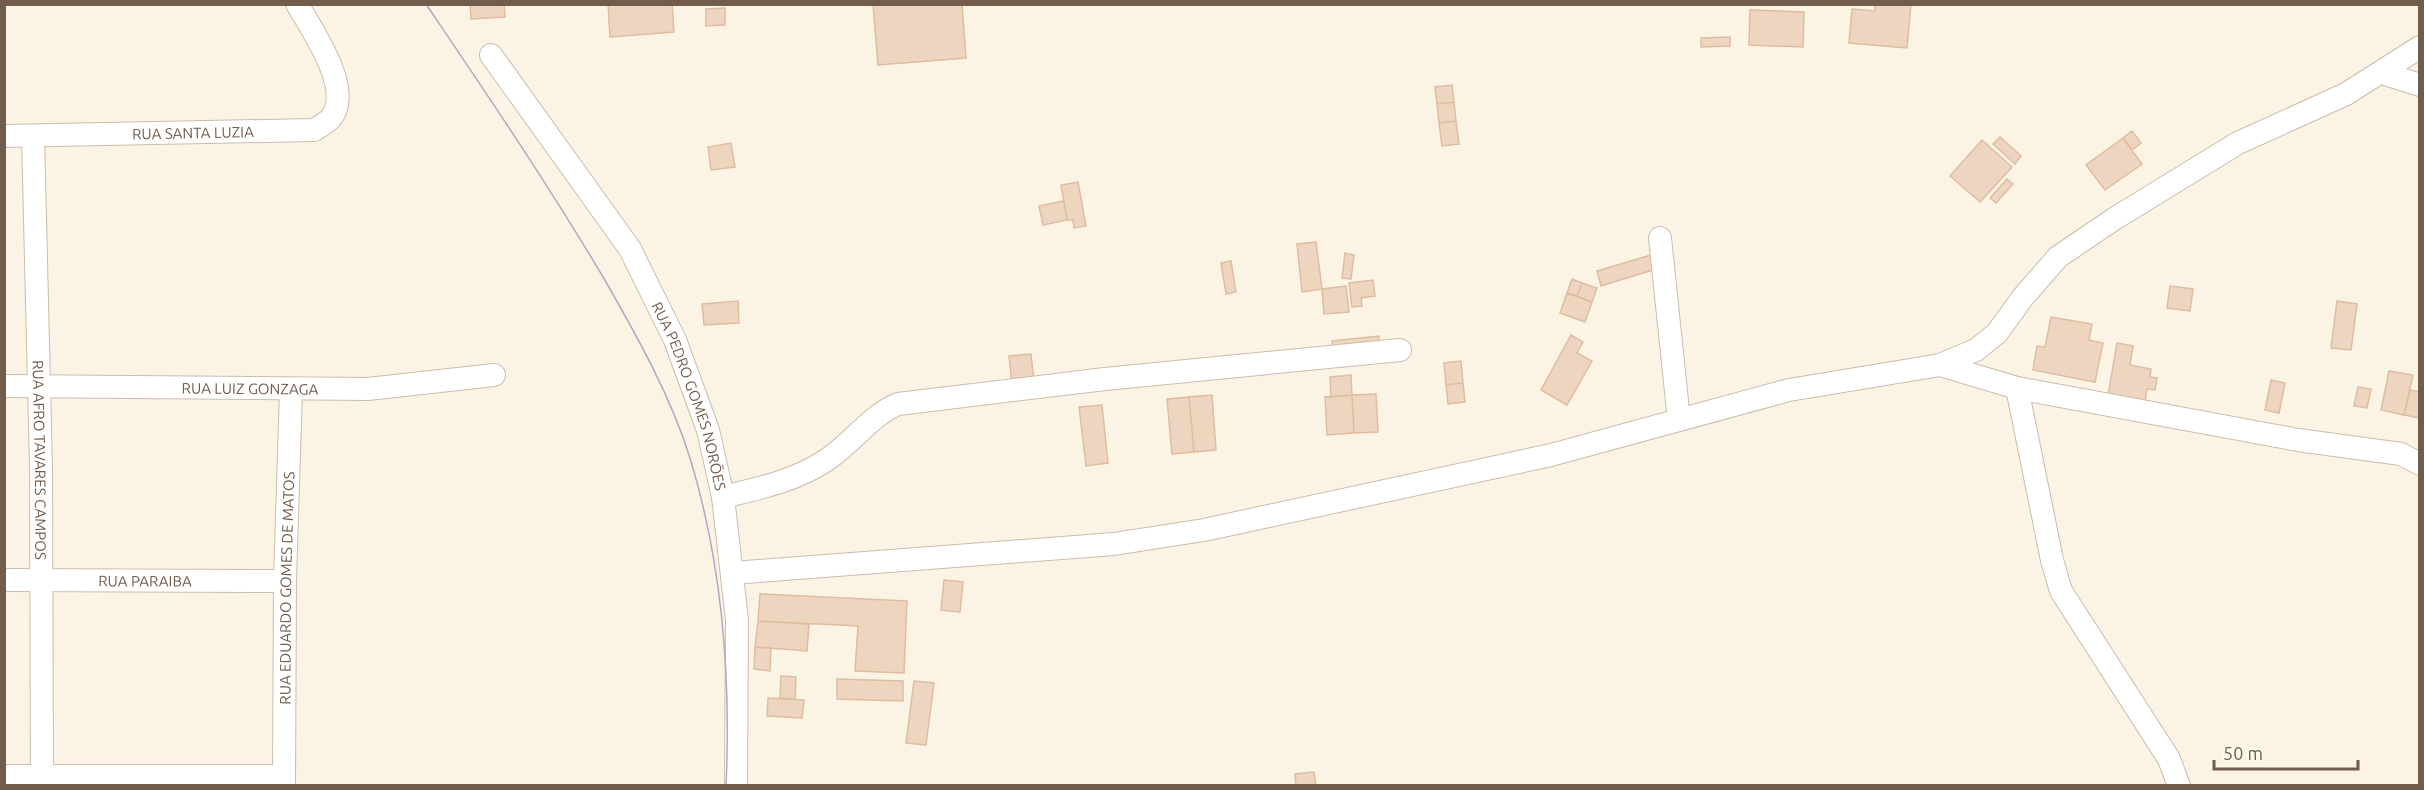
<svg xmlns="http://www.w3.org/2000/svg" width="2424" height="790" font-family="Ubuntu,sans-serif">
  <rect width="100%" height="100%" fill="#fbf4e5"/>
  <path fill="#eed5bf" stroke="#dfbca0" stroke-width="1.5" d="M470 4H504L505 17 471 19Z
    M608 4H672L674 32 610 37Z
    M873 4H962L966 58 878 65Z
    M1875 4H1911L1907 48 1849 43 1852 9 1875 11Z
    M725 8V25L706 26V9Z
    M1750 10 1804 12 1803 47 1749 45Z
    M1730 37V46L1701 47V38Z
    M1452 85 1454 102 1437 104 1435 87Z
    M1454 102 1456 121 1439 123 1437 104Z
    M1456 121 1459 144 1442 146 1439 123Z
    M2132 131 2141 143 2132 150 2123 138Z
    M2000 137 2021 156 2015 164 1993 144Z
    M2123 138 2142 164 2105 190 2086 165Z
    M1982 140 2012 167 1980 202 1950 176Z
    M731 143 735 167 711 170 708 147Z
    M2007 179 2013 184 1996 203 1990 198Z
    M1078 182 1086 226 1074 228 1073 220H1067L1061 185Z
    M1064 201 1067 220 1043 225 1039 206Z
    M1316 242 1322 289 1302 292 1297 244Z
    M1345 253 1354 255 1351 279 1342 278Z
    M1651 255 1656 269 1601 286 1597 271Z
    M1231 261 1236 292 1226 294 1221 263Z
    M1572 279 1582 283 1577 296 1567 293Z
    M1373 280 1375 296 1361 298 1362 306 1352 307 1349 283Z
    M1582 283 1597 288 1592 302 1577 296Z
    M1346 286 1349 312 1324 314 1322 289Z
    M2170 286 2193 289 2190 311 2167 308Z
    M1567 293 1592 302 1585 322 1560 313Z
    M738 301 739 323 704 325 702 304Z
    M2337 301 2357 304 2351 350 2331 348Z
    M2051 317 2092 324 2089 340 2103 343 2095 382 2033 370 2037 346 2045 347Z
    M1571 335 1583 342 1577 353 1592 361 1567 405 1541 390Z
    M1379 336V344L1333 349 1332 341Z
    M2117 343 2133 346 2130 365 2151 369 2150 377 2157 378 2155 390 2147 389 2144 408 2107 402Z
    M1031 354 1034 382 1012 384 1009 356Z
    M1461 361 1463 383 1446 385 1444 363Z
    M2389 371 2413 375 2404 415 2381 410Z
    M1351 375 1352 395 1331 397 1330 377Z
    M2271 380 2285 383 2279 413 2265 410Z
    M1463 383 1465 402 1448 404 1446 385Z
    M2358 387 2371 389 2367 408 2354 406Z
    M2410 390 2420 392V418L2404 415Z
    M1376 394 1378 432 1354 433 1352 395Z
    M1212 395 1216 450 1194 452 1189 397Z
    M1352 395 1354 433 1327 435 1325 397Z
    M1189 397 1194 452 1172 454 1167 399Z
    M1102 405 1108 463 1086 466 1079 407Z
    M944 580 963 582 960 612 941 610Z
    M760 594 907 601 904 673 855 671 858 626 758 621Z
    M758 621 809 624 807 651 755 647Z
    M755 647 771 648 770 671 754 669Z
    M781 676 796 677 795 699 780 698Z
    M837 679 903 681V701L837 699Z
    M914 681 934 683 926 745 906 743Z
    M768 698 804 700 802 718 767 716Z
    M1314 772 1316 786H1296L1295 774Z"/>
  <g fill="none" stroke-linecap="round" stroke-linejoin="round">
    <g stroke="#cbbcac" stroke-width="24">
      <g id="minor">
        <path id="s1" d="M491 55 630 249 675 340 708 430 723 497 737 620 736 786"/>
        <path d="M2382 73 2420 85"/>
        <path id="s2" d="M4 136 314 130C319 127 326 123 330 119 355 91 312 30 297 4"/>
        <path id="s3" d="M33 136 41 467 42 786"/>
        <path d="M1660 238 1679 420"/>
        <path d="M1940 365 2017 388 2298 440 2401 454 2420 464"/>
        <path id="s4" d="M4 386 368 389 494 375"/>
        <path d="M2017 388 2052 560 2061 591 2169 759 2179 786"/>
        <path d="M723 497C760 488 796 481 828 459 853 442 870 416 898 404L1105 379 1400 350"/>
        <path d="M733 573 1114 544 1204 530 1551 455 1789 390 1940 365 1976 350 1997 333 2023 297 2058 257 2114 219 2238 143 2346 94 2420 47"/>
        <path id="s5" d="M4 580 285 581"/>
        <path d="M4 776H284"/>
        <path id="s6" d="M284 786 285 581 291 390"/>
      </g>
    </g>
    <use href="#minor" stroke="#fff" stroke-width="22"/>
    <path stroke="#b7a5c3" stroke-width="1.5" d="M426 4C488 96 550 187 606 282 638 338 671 397 690 458 722 563 731 676 726 786"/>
  </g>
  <g text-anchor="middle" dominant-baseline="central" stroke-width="4.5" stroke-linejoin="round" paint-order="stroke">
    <g font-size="15" fill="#725c4c" stroke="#fef8eb">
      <text stroke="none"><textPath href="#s2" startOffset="189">RUA SANTA LUZIA</textPath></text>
      <text stroke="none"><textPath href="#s4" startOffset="246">RUA LUIZ GONZAGA</textPath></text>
      <text stroke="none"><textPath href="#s1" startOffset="398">RUA PEDRO GOMES NORÕES</textPath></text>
      <text stroke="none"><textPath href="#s3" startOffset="324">RUA AFRO TAVARES CAMPOS</textPath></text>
      <text stroke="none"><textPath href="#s5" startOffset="141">RUA PARAIBA</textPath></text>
      <text stroke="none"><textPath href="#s6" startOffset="198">RUA EDUARDO GOMES DE MATOS</textPath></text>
    </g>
  </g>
  <rect width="2424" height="790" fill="none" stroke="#725c4c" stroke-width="12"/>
  <path d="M2214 760v9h144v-9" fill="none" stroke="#725c4c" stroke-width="3"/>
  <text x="2223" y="760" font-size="18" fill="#725c4c" stroke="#fef8eb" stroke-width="4.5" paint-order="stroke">50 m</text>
</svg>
